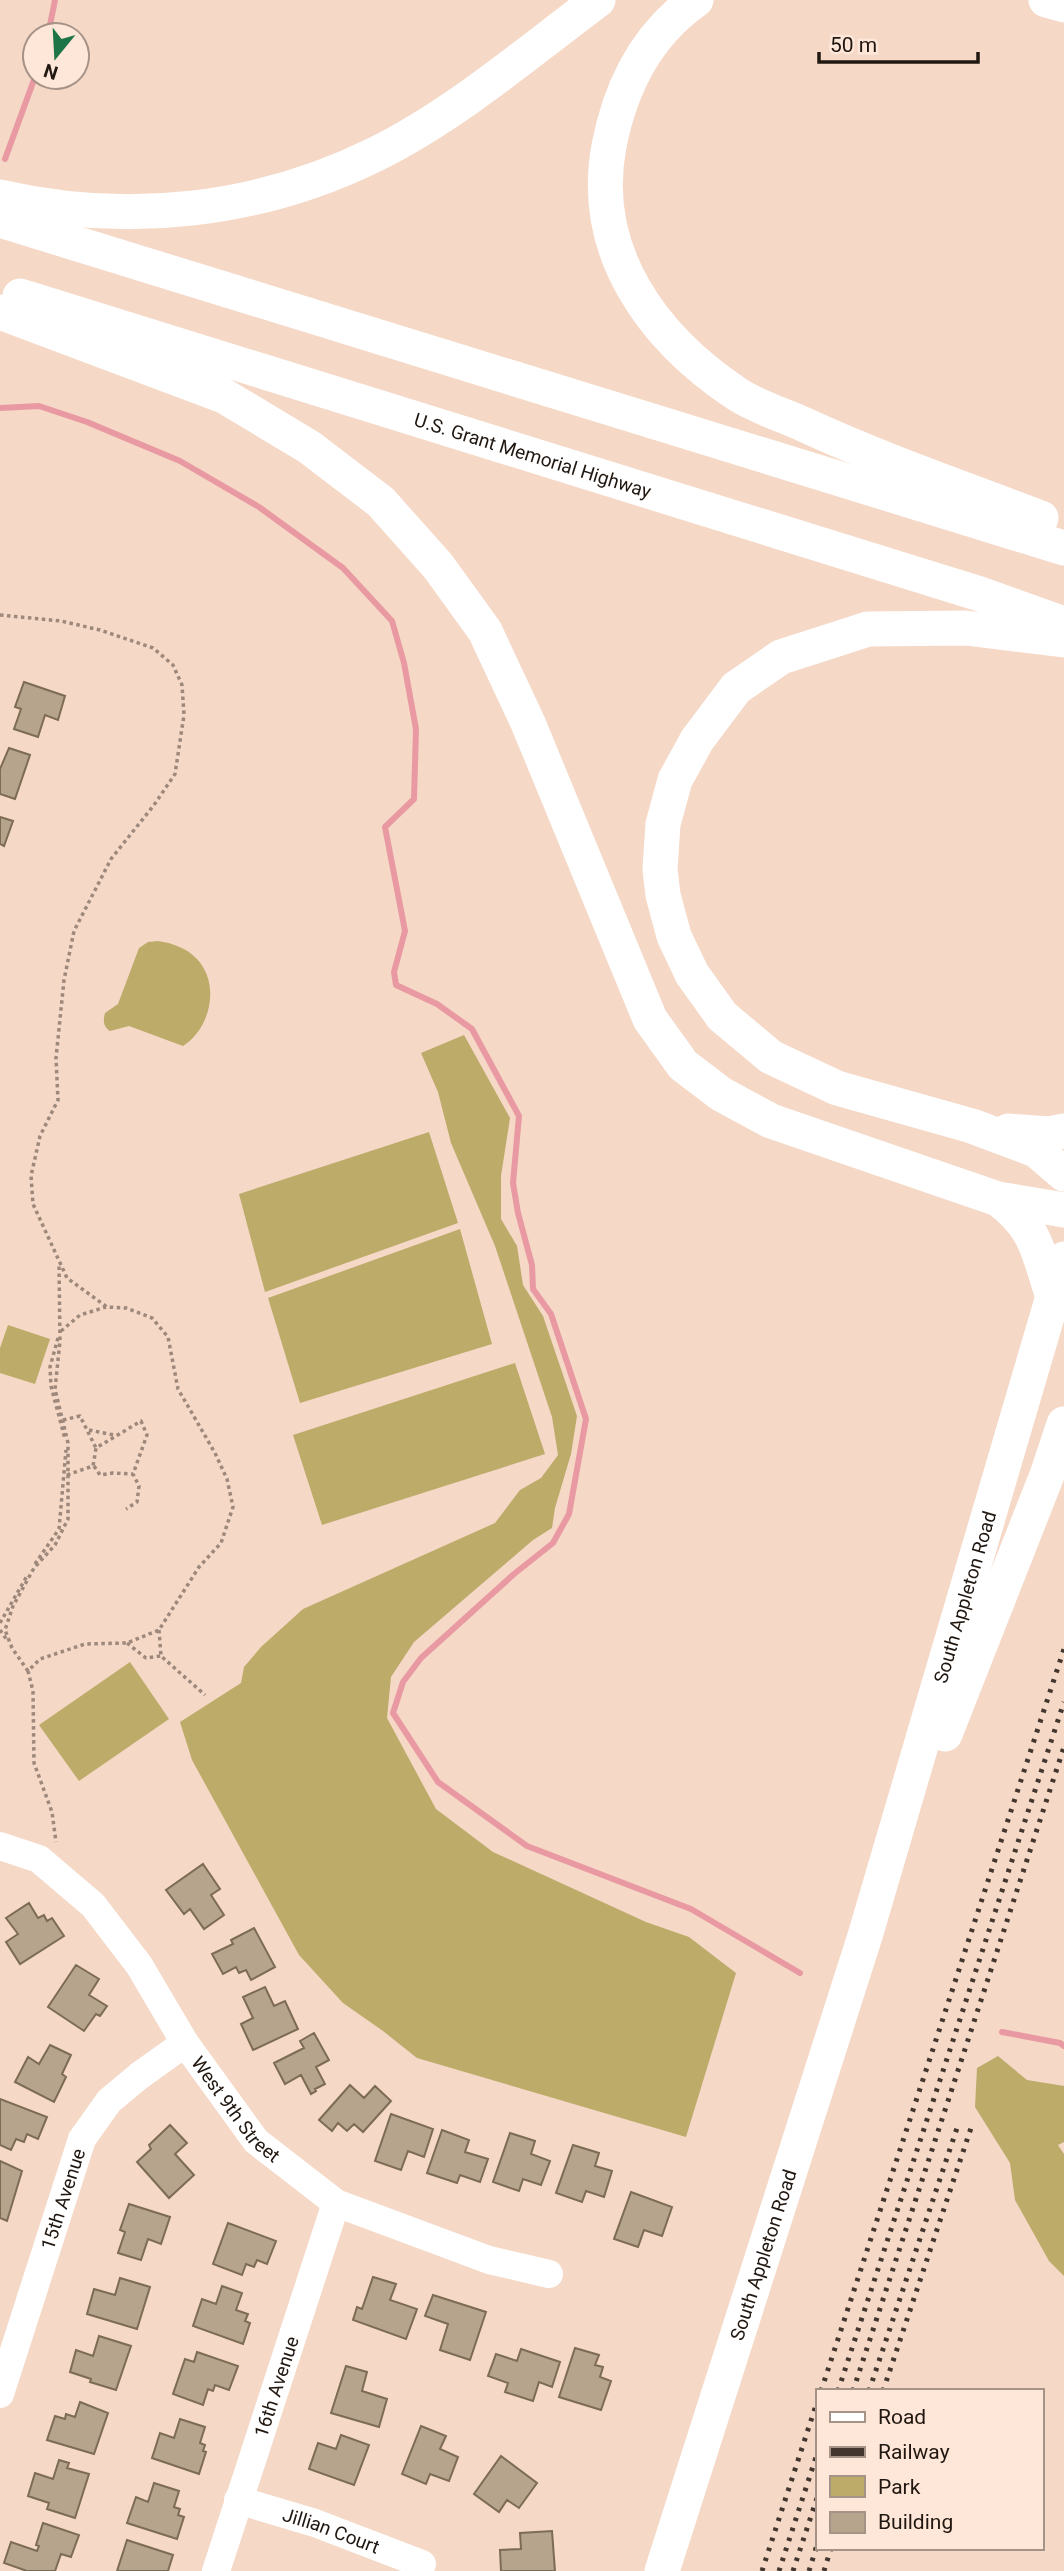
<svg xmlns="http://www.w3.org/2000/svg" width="1064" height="2571" font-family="Roboto,sans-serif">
  <rect width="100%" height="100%" fill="#f5d8c6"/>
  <path fill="#bdab6a" d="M158 941C172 943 187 948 197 959 221 985 210 1029 183 1046L129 1026 110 1031C103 1026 103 1021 105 1013L118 1004 139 948 148 942Z
    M464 1035 510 1118 501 1176V1219L517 1246 523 1285 543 1316 577 1416 571 1454 555 1508 552 1528 533 1540 414 1642 391 1677 387 1718 436 1809 493 1852 646 1922 689 1937 736 1973 686 2137 417 2058 383 2031 343 2003 299 1955 192 1760 180 1722 241 1683 244 1667 261 1647 303 1609 495 1523 520 1490 541 1478 558 1455 552 1417 495 1246 451 1143 438 1092 421 1053Z
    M429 1132 458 1223 265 1292 239 1194Z
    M460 1229 492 1344 300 1403 268 1298Z
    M8 1325 50 1339 35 1384 0 1373V1348Z
    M515 1363 545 1454 322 1525 293 1435Z
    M130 1662 169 1719 79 1781 39 1725Z
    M998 2056 1027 2080 1064 2086V2142L1058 2145 1064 2154V2276L1049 2261 1015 2200 1010 2163 975 2107 977 2068Z"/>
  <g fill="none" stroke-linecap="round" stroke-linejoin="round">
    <path stroke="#e899a2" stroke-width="6" d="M48 35 55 0
      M5 159 35 77
      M0 408 39 406 87 422 180 461 259 507 343 568 392 621 404 663 416 729 414 799 385 827 405 931 394 972 396 985 437 1004 472 1029 519 1116 513 1183 518 1213 532 1265 533 1289 551 1314 586 1419 569 1514 553 1543 514 1574 421 1658 403 1682 393 1713 438 1782 527 1846 691 1909 800 1973
      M1002 2032 1060 2043 1064 2046"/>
  </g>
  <path fill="#b7a48c" stroke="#7c6b55" stroke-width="2" d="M24 682 65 696 58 720 45 715 38 737 14 729 21 709 15 707Z
    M9 748 30 755 15 799 0 794V769Z
    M0 817 13 821 4 846 0 844Z
    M203 1864 220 1889 211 1895 224 1915 204 1929 190 1909 184 1914 166 1890Z
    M29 1903 38 1918 44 1915 47 1921 52 1918 64 1936 20 1964 6 1942 18 1934 6 1918Z
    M254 1928 275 1967 251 1980 246 1970 239 1973 236 1967 223 1974 212 1954 233 1944 231 1940Z
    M76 1965 99 1979 89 1995 107 2006 100 2016 96 2014 84 2031 48 2007Z
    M265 1987 274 2006 285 2001 298 2029 253 2050 241 2024 253 2018 243 1997Z
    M314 2033 329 2060 316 2067 325 2084 315 2089 316 2091 311 2094 301 2075 285 2084 274 2063 304 2048 300 2041Z
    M50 2045 71 2055 62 2074 66 2077 54 2102 15 2082 28 2057 39 2064Z
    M350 2085 364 2098 375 2086 391 2101 363 2132 354 2124 347 2131 338 2123 332 2131 319 2120Z
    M0 2099 47 2117 38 2139 27 2134 24 2142 16 2139 11 2150 0 2145Z
    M391 2114 433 2129 424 2157 408 2151 401 2170 375 2161Z
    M170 2125 187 2143 175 2154 194 2175 169 2198 137 2162 151 2149 149 2145Z
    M442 2130 469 2140 465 2152 488 2159 480 2182 460 2175 457 2183 427 2173Z
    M510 2133 535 2141 531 2154 550 2161 541 2185 523 2179 519 2191 493 2182Z
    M573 2145 599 2153 595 2166 612 2171 604 2197 586 2191 582 2202 556 2193Z
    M0 2161 22 2171 7 2221 0 2218Z
    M631 2192 672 2207 662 2236 644 2230 638 2247 614 2239Z
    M129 2204 170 2217 161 2244 148 2239 141 2260 118 2253 125 2232 120 2230Z
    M228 2223 276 2241 267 2264 257 2260 254 2267 246 2264 242 2275 213 2264Z
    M373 2277 396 2284 390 2300 417 2309 406 2339 353 2320 357 2307 362 2309Z
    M120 2278 150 2287 137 2329 87 2314 94 2289 115 2295Z
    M222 2286 242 2293 236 2310 248 2314 245 2321 250 2323 243 2344 193 2326 202 2299 216 2304Z
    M433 2295 486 2312 470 2360 440 2350 448 2324 425 2316Z
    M99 2336 131 2346 116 2390 90 2382 91 2379 70 2372 76 2350 93 2356Z
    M575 2348 599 2355 595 2365 603 2367 600 2377 611 2381 601 2410 559 2397Z
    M521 2349 560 2362 552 2387 539 2382 533 2401 505 2392 508 2383 488 2376 496 2354 517 2361Z
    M197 2352 238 2366 229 2390 215 2385 213 2391 208 2389 203 2405 173 2394 185 2359 194 2362Z
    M346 2366 367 2372 362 2391 387 2399 379 2427 331 2413Z
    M80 2402 108 2413 94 2454 47 2440 55 2416 65 2419 66 2414 75 2417Z
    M180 2419 205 2427 200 2443 205 2445 203 2451 206 2452 199 2474 152 2458 160 2433 174 2438Z
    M421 2426 446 2436 440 2449 458 2457 449 2481 430 2474 426 2484 402 2474Z
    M341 2435 369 2445 354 2485 309 2469 318 2443 336 2449Z
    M501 2456 537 2483 519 2508 507 2500 499 2512 474 2494Z
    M59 2460 69 2463 67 2468 89 2474 75 2518 47 2509 49 2503 28 2496 35 2473 53 2479Z
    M154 2483 179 2491 174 2507 180 2509 178 2515 184 2517 177 2539 127 2523 136 2497 148 2502Z
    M43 2523 79 2535 71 2557 61 2554 55 2571H27L4 2563 11 2542 37 2551 39 2546 36 2545Z
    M552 2531 555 2571H501L500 2550 521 2549 520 2533Z
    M127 2540 173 2555 168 2571H117Z"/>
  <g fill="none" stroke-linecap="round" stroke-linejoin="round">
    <path stroke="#9d887b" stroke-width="3.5" stroke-dasharray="3.5 3.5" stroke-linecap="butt" d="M0 615 61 621 100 630 153 648 173 665 182 685 184 715 175 774 154 805 111 859 74 931 64 980 56 1058 58 1100 40 1136 31 1176 33 1204 67 1278 107 1307 126 1308 152 1318 168 1337 178 1389 215 1453 227 1479 233 1507 221 1543 199 1567 159 1630 127 1643 85 1644 40 1659 28 1671 33 1691 34 1763 52 1812 56 1842
      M61 1331 80 1315 106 1307
      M58 1338 50 1367 51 1386 65 1439
      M63 1420 80 1416 96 1448
      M89 1430 114 1435
      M94 1466 100 1475 113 1473 133 1474
      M67 1475 93 1466 96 1448 141 1421 147 1435 133 1474 139 1486 137 1502 126 1509
      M35 1564 59 1529 66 1450
      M0 1623 27 1576
      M0 1630 7 1640
      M159 1630 161 1656 205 1695
      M127 1643 146 1658 161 1656
      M28 1671 12 1648 5 1630 13 1606 34 1568 55 1545 68 1519V1443L55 1389 60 1341 59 1265"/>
    <g stroke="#fff" stroke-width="28">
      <path id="s1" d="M0 1846 39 1859 93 1905 139 1965 185 2043 256 2141 336 2203 489 2260 549 2274"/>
      <path id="s2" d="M0 2394 82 2139 109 2101 139 2076 185 2043"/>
      <path id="s3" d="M238 2500 315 2523 422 2564"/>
      <path id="s4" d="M216 2571 336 2203"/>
    </g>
    <g stroke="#fff" stroke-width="35">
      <path d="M696 0C646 35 620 89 609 146 589 252 653 338 737 394 757 407 783 415 805 425 881 460 962 488 1041 518"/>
      <path d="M1046 0 1064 5"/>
      <path d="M0 197C127 226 259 212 376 154 456 114 527 53 598 0"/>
      <path d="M0 220 1064 548"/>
      <path id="s5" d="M20 296 980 594 1064 624"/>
      <path d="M0 312 224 396 309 447 381 502 438 566 485 631 528 723 650 1019 683 1065 721 1094 771 1121 998 1199 1064 1210"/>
      <path d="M1064 640 966 628 868 629 781 657 736 688 697 740 675 780 663 824 660 869 663 895 674 936 692 974 722 1016 771 1057 837 1088 972 1126 1036 1150 1064 1174"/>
      <path d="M1008 1131 1049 1134 1064 1131"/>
      <path d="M998 1199C1036 1227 1038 1251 1052 1294"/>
      <path d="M945 1734 1047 1475 1064 1424"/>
      <path id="s6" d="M662 2571 865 1936 1064 1259"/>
    </g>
    <path stroke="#43362e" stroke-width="5" stroke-dasharray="3.5 7" stroke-linecap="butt" d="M821 2391 1064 1649
      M838 2391 1064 1702
      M853 2391 1064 1747
      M869 2391 958 2125
      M883 2391 971 2128
      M762 2571 817 2402
      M779 2571 817 2454
      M793 2571 817 2498
      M809 2571 817 2545
      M824 2571 831 2548"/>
  </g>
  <g text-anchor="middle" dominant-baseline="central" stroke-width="6" stroke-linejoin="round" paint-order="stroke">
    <g font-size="19" fill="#211711" stroke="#fee6d8">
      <text stroke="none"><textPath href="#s5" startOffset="537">U.S. Grant Memorial Highway</textPath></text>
      <text stroke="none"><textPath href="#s6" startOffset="1020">South Appleton Road</textPath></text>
      <text stroke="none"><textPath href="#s1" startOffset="362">West 9th Street</textPath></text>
      <text stroke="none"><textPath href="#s2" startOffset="205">15th Avenue</textPath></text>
      <text stroke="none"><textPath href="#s6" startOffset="332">South Appleton Road</textPath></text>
      <text stroke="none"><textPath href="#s4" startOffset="194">16th Avenue</textPath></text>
      <text stroke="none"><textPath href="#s3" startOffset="98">Jillian Court</textPath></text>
    </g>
  </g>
  <rect x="816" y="2389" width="228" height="161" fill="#fee6d8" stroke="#a69388" stroke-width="2"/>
  <rect x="830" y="2412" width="35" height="10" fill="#ffffff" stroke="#a69388" stroke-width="2"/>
  <text x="878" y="2424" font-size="21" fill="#211711">Road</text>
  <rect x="830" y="2447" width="35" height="10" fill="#43362e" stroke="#a69388" stroke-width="2"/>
  <text x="878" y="2459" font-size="21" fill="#211711">Railway</text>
  <rect x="830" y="2476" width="35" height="21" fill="#bdab6a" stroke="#a69388" stroke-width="2"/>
  <text x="878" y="2494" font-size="21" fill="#211711">Park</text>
  <rect x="830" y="2512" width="35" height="21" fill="#b7a48c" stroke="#a69388" stroke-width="2"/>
  <text x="878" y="2529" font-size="21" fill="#211711">Building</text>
  <g transform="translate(56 56) rotate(198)"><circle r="33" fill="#fee6d8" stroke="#a69388" stroke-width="2"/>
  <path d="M0-5L12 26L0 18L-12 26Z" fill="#1c7447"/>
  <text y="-10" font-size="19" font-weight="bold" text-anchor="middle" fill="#211711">N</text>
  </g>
  <path d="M819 52v10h159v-10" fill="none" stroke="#211711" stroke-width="3.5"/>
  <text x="830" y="52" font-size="21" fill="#211711" stroke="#fee6d8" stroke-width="5" paint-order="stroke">50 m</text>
</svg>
